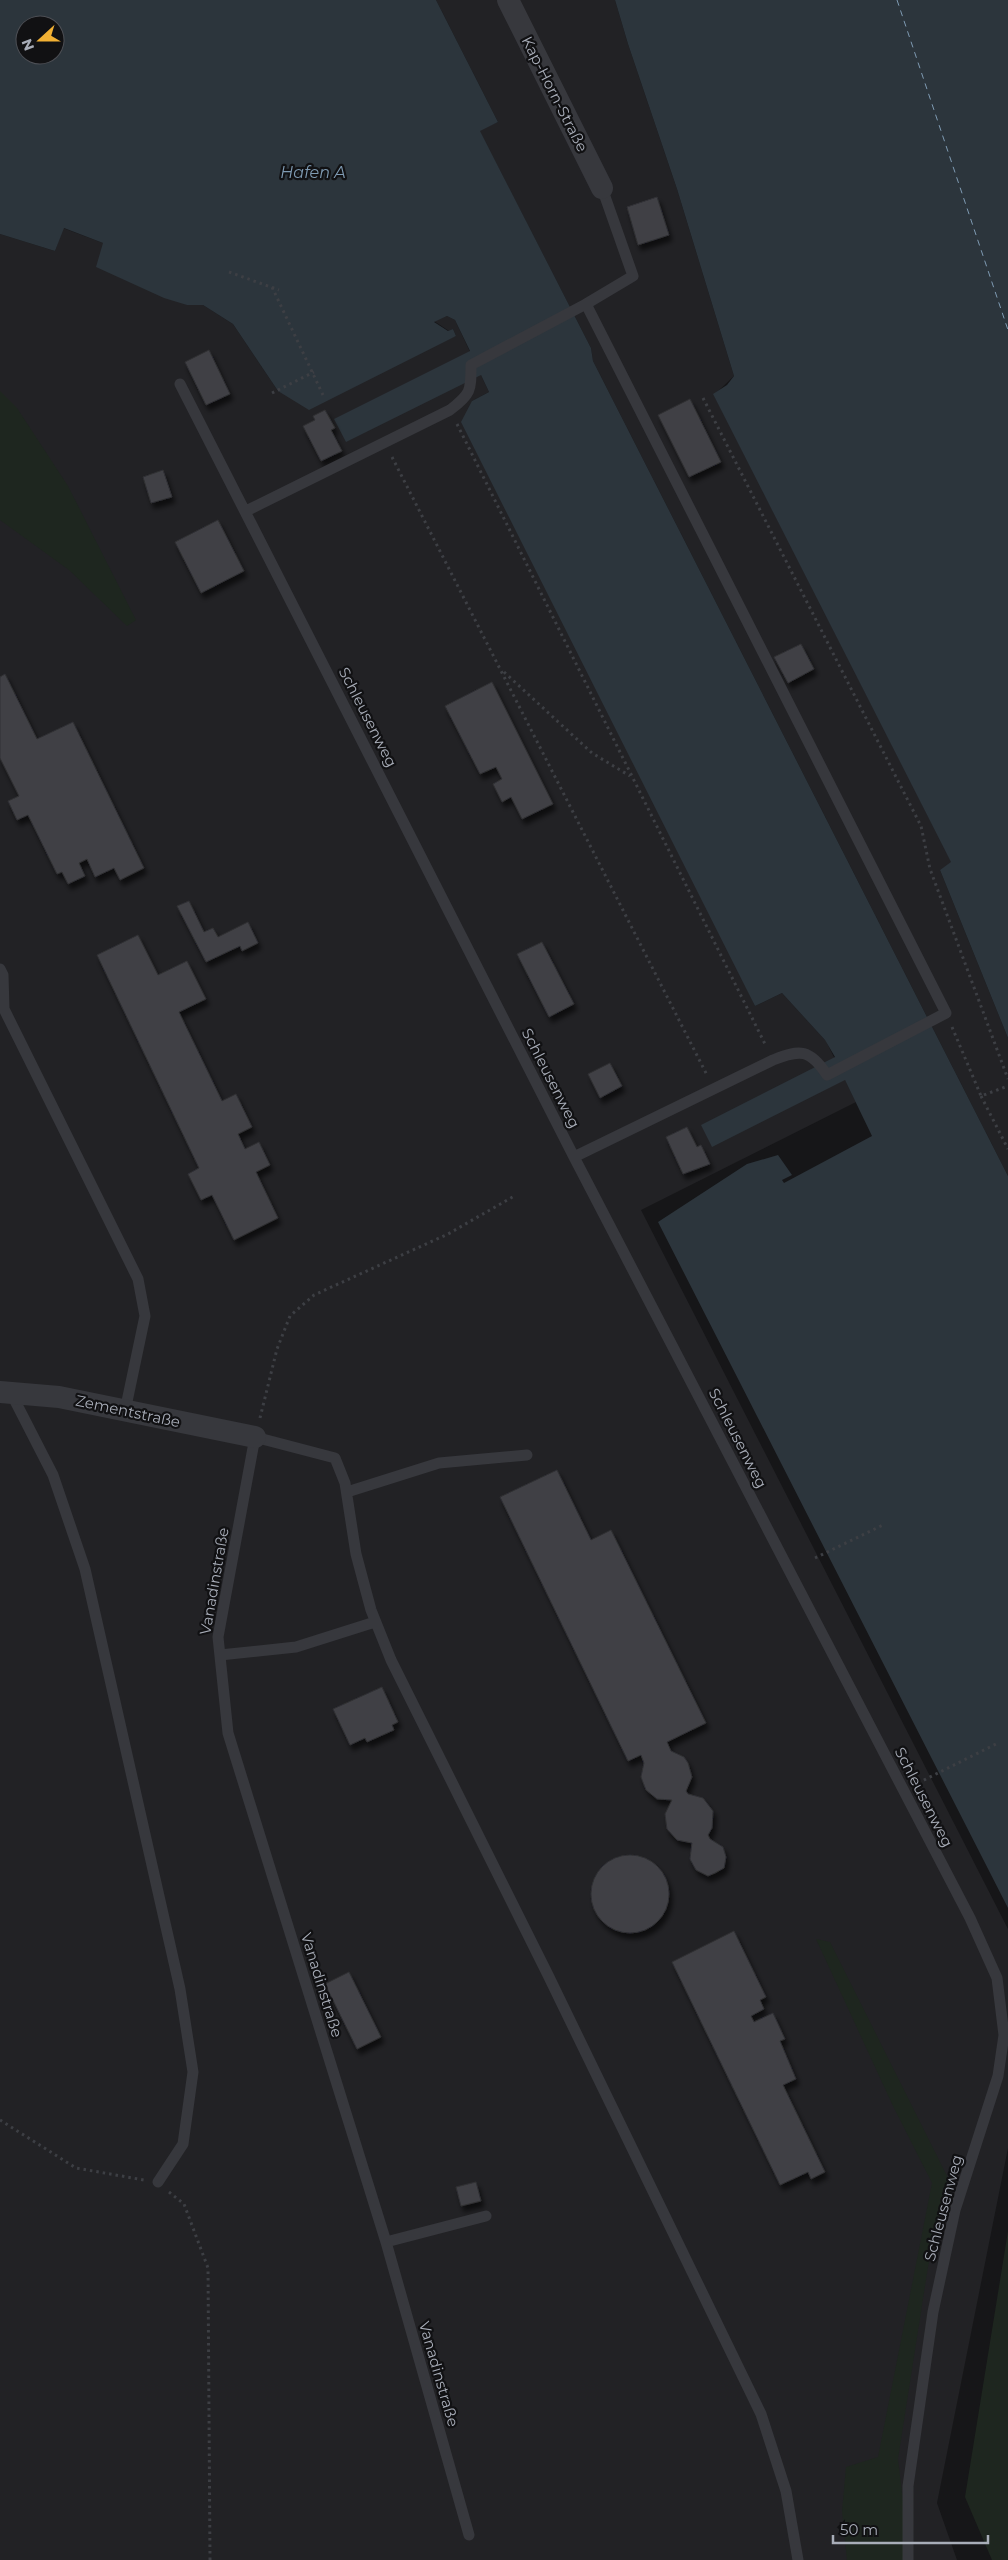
<svg xmlns="http://www.w3.org/2000/svg" width="1008" height="2560" font-family="Montserrat,sans-serif">
  <defs>
    <filter id="shadow"><feDropShadow dx="3" dy="5.5" stdDeviation="2.5" flood-color="#0009"/></filter>
  </defs>
  <rect width="100%" height="100%" fill="#161618"/>
  <path fill="#222225" d="M436 0H615L628 44 677 189 734 376 714 395 952 863 940 870 1008 1038V1176L593 361 591 348 479 130 498 122Z
    M63 228 103 243 187 305H203L233 324 278 391 456 336 453 329 449 331 434 321 447 316 455 320 489 392 472 401 755 1006 782 993 826 1041 856 1102 641 1210 1008 1929V2148L937 2503 957 2560H0V234L55 251Z"/>
  <path fill="#1e261f" d="M0 391 17 408 68 486 136 620 127 626 69 570 0 520Z
    M816 1939 830 1942 948 2178 928 2267 898 2459 910 2560H847L842 2511 846 2467 878 2457 932 2183 893 2106Z
    M1008 2231V2560H992L965 2497Z"/>
  <path fill="#2c353c" fill-rule="evenodd" d="M0 0H436L498 122 480 131 591 348 593 361 1008 1176V1908L658 1222 747 1164 778 1155 792 1175 782 1180 784 1183 872 1136 845 1080 712 1147 701 1125 835 1057 825 1040 782 993 755 1006 461 422 472 401 489 392 481 375 346 442 334 419 470 351 455 320 447 316 434 322 448 331 453 329 456 336 309 410 278 391 233 324 203 305H187L164 298 96 267 103 243 64 228 55 251 0 234ZM25 25H55V55H25Z
    M615 0H1008V1038L940 870 951 862 713 394 727 385 734 376 677 189 628 44Z"/>
  <g fill="none" stroke-linecap="round" stroke-linejoin="round">
    <path stroke="#7f9bb3" stroke-width="1" stroke-dasharray="6 5" stroke-linecap="butt" d="M897 0 1008 330"/>
  </g>
  <path fill="#404145" stroke="#303034" filter="url(#shadow)" d="M657 197 669 235 638 245 627 207Z
    M209 350 230 394 206 405 185 362Z
    M690 399 721 462 689 477 658 415Z
    M325 410 335 428 331 430 342 451 321 461 303 426 315 420 313 416Z
    M163 470 172 497 151 503 143 477Z
    M218 520 244 571 201 593 175 542Z
    M801 644 814 669 788 683 774 657Z
    M5 674 37 739 73 722 144 868 120 880 114 868 95 877 87 859 79 863 85 876 68 884 62 872 57 874 28 815 17 820 8 801 19 796 0 758V677Z
    M492 682 553 804 522 819 511 797 502 802 493 784 502 779 496 767 480 774 445 706Z
    M189 901 204 932 213 928 218 937 248 922 258 943 242 951 240 946 206 962 177 906Z
    M138 935 158 975 187 961 206 999 179 1012 222 1101 236 1094 252 1127 238 1134 245 1149 259 1142 270 1165 256 1172 278 1218 234 1240 212 1195 201 1200 188 1174 199 1168 97 955Z
    M542 942 574 1004 549 1017 517 954Z
    M610 1063 622 1086 600 1098 588 1074Z
    M687 1127 697 1147 701 1145 710 1164 683 1174 666 1137Z
    M557 1470 591 1540 611 1530 706 1723 667 1742 671 1751 684 1757 688 1763 692 1777 686 1791 688 1794 703 1798 713 1811 712 1828 708 1835 710 1839 723 1847 726 1857 724 1868 715 1873 708 1876 696 1870 690 1859 692 1843 677 1840 667 1829 665 1814 672 1800 657 1799 646 1790 641 1777 644 1763 641 1755 628 1761 500 1497Z
    M382 1687 398 1722 392 1725 394 1730 367 1742 365 1738 350 1745 333 1709Z
    M591 1894a39 39 0 1 1 78 0a39 39 0 1 1-78 0Z
    M734 1931 766 1997 760 2000 764 2009 751 2016 754 2022 773 2013 785 2039 780 2041 796 2079 783 2085 825 2172 811 2179 808 2172 780 2185 672 1962Z
    M349 1972 381 2037 357 2049 325 1984Z
    M476 2182 481 2201 461 2206 456 2187Z"/>
  <g fill="none" stroke-linecap="round" stroke-linejoin="round">
    <path stroke="#3d3f44" stroke-width="3" stroke-dasharray="2.5 4" stroke-linecap="butt" d="M229 272 279 290
      M272 287 323 395
      M272 393 314 372
      M703 398 921 826 930 869 1008 1079
      M457 424 766 1046
      M392 457 707 1075
      M504 672 592 753 630 776
      M952 1027 981 1096 1008 1086
      M981 1096 1008 1149
      M260 1418 277 1349 290 1316 314 1295 448 1234 516 1195
      M815 1558 885 1524
      M918 1783 996 1744
      M0 2120 76 2168 144 2180
      M169 2192 184 2204 208 2268 210 2560"/>
    <path stroke="#37383d" stroke-width="11" d="M180 384 574 1157 970 1918 997 1978 1004 2035 998 2076 955 2210 933 2312 908 2486V2560
      M246 511 450 410C471 394 471 391 471 365L586 304 633 276 602 188
      M0 969 3 975 4 1009 138 1279 145 1316 125 1411
      M574 1157 773 1060C800 1049 810 1049 827 1075L946 1013 586 304
      M11 1393 53 1475 85 1569 180 1989 193 2072 183 2144 158 2182
      M347 1492 439 1463 527 1455
      M220 1655 296 1647 375 1622
      M386 2242 486 2216
      M469 2535 386 2242 228 1733 218 1637 255 1437 335 1458 345 1483 356 1554 371 1610 391 1660 548 1975 761 2414 786 2491 798 2560"/>
    <path stroke="#37383d" stroke-width="22" d="M508 0 602 188
      M0 1392 59 1397 255 1437"/>
  </g>
  <g text-anchor="middle" dominant-baseline="central" stroke-width="4.5" stroke-linejoin="round" paint-order="stroke">
    <g font-size="15" fill="#a8adb8" stroke="#111113">
      <text transform="translate(555 94) rotate(63)">Kap-Horn-Straße</text>
      <text transform="translate(368 717) rotate(63)">Schleusenweg</text>
      <text transform="translate(551 1078) rotate(63)">Schleusenweg</text>
      <text transform="translate(128 1411) rotate(12)">Zementstraße</text>
      <text transform="translate(738 1438) rotate(63)">Schleusenweg</text>
      <text transform="translate(214 1581) rotate(-80)">Vanadinstraße</text>
      <text transform="translate(924 1797) rotate(63)">Schleusenweg</text>
      <text transform="translate(322 1985) rotate(73)">Vanadinstraße</text>
      <text transform="translate(943 2208) rotate(-75)">Schleusenweg</text>
      <text transform="translate(439 2374) rotate(74)">Vanadinstraße</text>
    </g>
    <g font-size="16" font-style="italic" fill="#7f9bb3" stroke="#111113">
      <text x="313" y="172">Hafen A</text>
    </g>
  </g>
  <g transform="translate(40 40) rotate(249)"><circle r="24" fill="#111113" stroke="#4d4f55"/>
  <path d="M0-4L9 19L0 12L-9 19Z" fill="#f2b134"/>
  <text y="-8" font-size="14" font-weight="bold" text-anchor="middle" fill="#a8adb8">N</text>
  </g>
  <path d="M833 2535v8h155v-8" fill="none" stroke="#a8adb8" stroke-width="2.5"/>
  <text x="840" y="2535" font-size="15" fill="#a8adb8" stroke="#111113" stroke-width="4" paint-order="stroke">50 m</text>
</svg>
